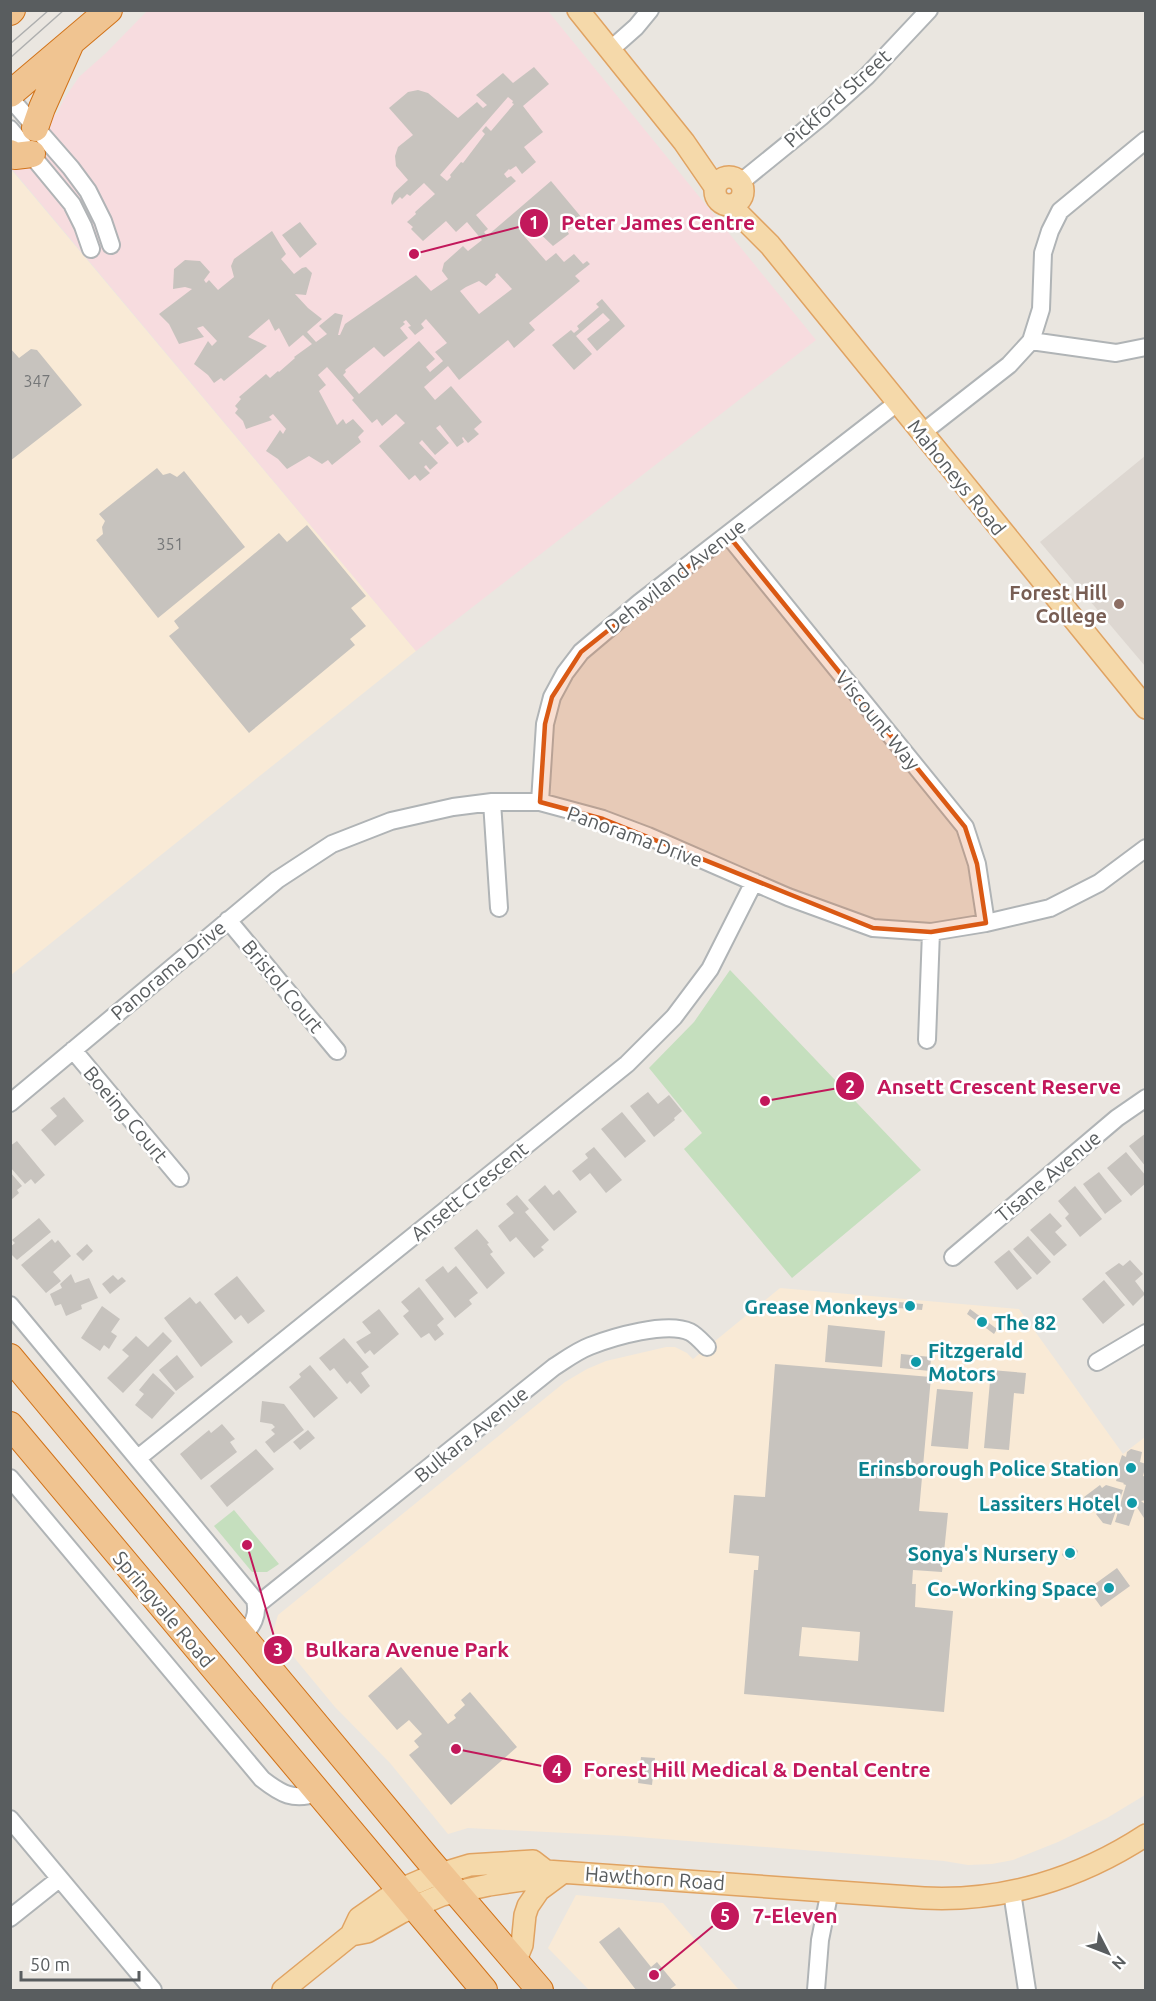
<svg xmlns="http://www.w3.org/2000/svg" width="1156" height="2001" font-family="Ubuntu,sans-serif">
  <rect width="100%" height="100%" fill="#eae6e0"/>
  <path fill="#f9ead6" d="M10 168 416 651 11 975H10Z
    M780 1288 1019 1309 1123 1454 1145 1437V1795L1107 1818 1058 1842 1013 1860 992 1864 968 1865 944 1861 625 1836 468 1828 448 1834 390 1763 335 1707 273 1632 278 1615 565 1382 587 1369 606 1361 666 1347H675L687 1353 693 1359Z
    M576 1895 663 1903 739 1990H589L548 1948Z"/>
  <path fill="#ddd7d1" d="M1145 456V666L1040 542Z"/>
  <path fill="#f7dcdf" d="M147 11H548L816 340 416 651 11 168 10 145 48 114H57L64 99 79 77 106 53Z"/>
  <path fill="#c5dfbe" d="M730 970 921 1170 792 1278 684 1149 702 1133 649 1068 694 1022Z
    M234 1510 279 1564 267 1572H252L214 1526Z"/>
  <path fill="#c7c3be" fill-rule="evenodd" d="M534 67 549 84 523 106 543 132 524 147 536 162 522 174 516 166 510 170 509 169 504 174 507 178 511 176 516 181 476 215 488 229 484 232 487 236 551 181 582 218 567 231 569 234 553 246 534 228 524 236 546 261 556 253 564 262 574 254 583 264 587 261 590 264 575 276 580 281 529 323 535 330 514 348 508 340 459 380 448 366 424 387 435 400 451 386 482 422 474 429 479 434 468 443 463 437 462 438 464 442 457 447 440 425 436 428 449 443 435 455 422 440 419 443 438 463 430 470 426 465 424 467 430 473 420 481 415 475 409 480 379 446 405 423 396 414 382 426 377 419 372 423 352 400 354 398 327 367 318 375 326 385 319 391 337 425 343 419 346 424 353 419 364 431 358 437 361 442 332 465 328 460 322 464 309 456 287 469 278 459 266 451 280 430 283 434 286 429 273 414 269 417 272 420 246 429 243 421 235 413 238 409 235 406 241 399 239 397 266 374 270 378 278 371 279 372 295 358 294 357 312 344 303 335 289 347 279 328 275 331 269 319 248 337 267 346 224 381 221 378 214 383 208 375 194 364 208 341 212 346 217 341 203 326 197 328 204 337 179 344 169 324 159 314 192 289 185 287 173 289 174 269 185 260 200 261 210 272 204 280 206 283 209 280 218 290 234 277 231 266 234 259 272 231 286 254 281 259 294 274 302 268 306 267 312 273 306 295 295 294 308 308 322 319 307 332 316 342 327 334 319 326 335 313 343 315 338 335H340L345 324 416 275 431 291 448 279 442 271 444 263 463 246 468 251 482 240 467 222 456 232 446 221 423 241 411 229 413 227 407 222 416 214 415 212 435 194 424 183 410 196 407 194 402 199 400 197 392 205 391 202 394 193 408 180 396 166 395 156 398 147 413 135 389 108 408 92 418 90 428 93 458 118 477 102 483 108 487 105 476 95 503 73 513 83ZM508 97 513 101 512 103 514 104 491 131 486 126 482 131 485 134 463 163 461 162 450 175 451 177 447 181 440 175ZM497 273 512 289 479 314 460 291 466 287 479 281 486 286 496 277 495 275ZM426 319 447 343 435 352 443 361 430 372 426 367 435 359 419 341 359 394 343 375 346 372 345 370 374 347 384 357 408 338 400 328 405 324 403 322 406 320 411 326 408 327 415 335 424 328 421 324Z
    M300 222 317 244 300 258 282 235Z
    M602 299 625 326 597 351 587 339 610 320 603 313 576 336 592 354 574 370 552 345 571 330 574 333 579 329 577 326 599 307 596 304Z
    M10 348 19 358 31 349 37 350 82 405 10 461Z
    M157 468 163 475 170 473 177 477 184 471 245 547 158 618 96 540 103 534 102 527 105 521 99 514Z
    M307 525 366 596 351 608 366 626 350 639 355 645 249 733 169 636 179 628 174 621 279 533 287 542Z
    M648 1092 658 1104 669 1095 682 1111 674 1118 675 1120 654 1137 630 1106Z
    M64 1097 84 1121 55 1146 41 1130 57 1116 50 1108Z
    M622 1112 646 1141 625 1158 601 1129Z
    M1146 1133V1167L1129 1146Z
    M17 1141 45 1175 35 1184 31 1179 25 1184 10 1167V1146Z
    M594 1147 622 1180 606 1193 590 1173 580 1181 572 1171 588 1158 585 1154Z
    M1126 1152 1146 1176V1183L1131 1196 1107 1168Z
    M10 1172 22 1186 17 1190 19 1193 10 1201Z
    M1099 1172 1122 1201 1105 1214 1083 1184Z
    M545 1185 553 1195 559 1190 577 1212 554 1231 528 1200Z
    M1075 1186 1102 1219 1080 1237 1065 1218 1069 1214 1058 1201Z
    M517 1195 529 1209 525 1212 549 1240 541 1247 544 1250 534 1258 516 1237 510 1242 498 1226 514 1213 506 1204Z
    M1050 1213 1062 1226 1055 1232 1067 1245 1054 1256 1030 1230Z
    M39 1218 51 1232 17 1260 10 1253V1247L15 1243 12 1240Z
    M477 1229 489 1243 487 1244 493 1252 490 1254 505 1273 487 1289 454 1248Z
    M1028 1236 1051 1262 1037 1275 1013 1249Z
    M52 1239 55 1243 58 1240 71 1256 53 1272 61 1281 46 1293 21 1265Z
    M87 1244 93 1251 83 1261 76 1254Z
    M1009 1250 1032 1278 1017 1290 994 1262Z
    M1130 1260 1143 1274 1135 1281 1145 1294 1133 1306 1105 1273 1119 1263 1123 1266Z
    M443 1266 448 1273 456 1266 478 1293 469 1300 472 1304 455 1318 425 1280Z
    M71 1274 75 1283 89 1278 98 1298 81 1305 82 1309 66 1316 61 1304 55 1306 50 1294 62 1288 60 1284Z
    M113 1275 118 1280 122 1277 126 1281 110 1294 102 1284Z
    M237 1276 265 1311 248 1324 241 1315 235 1320 214 1294Z
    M1104 1280 1125 1305 1103 1324 1082 1299Z
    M419 1287 444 1319 437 1325 444 1334 435 1341 429 1333 421 1338 403 1316 409 1311 401 1302Z
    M190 1297 196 1304 200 1301 233 1342 201 1367 164 1318Z
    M898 1302 923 1304 922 1310 898 1308Z
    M102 1306 120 1319 111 1332 117 1336 109 1349 104 1345 100 1351 81 1338Z
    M379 1309 399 1334 374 1355 370 1350 365 1354 356 1342 371 1333 362 1322Z
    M970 1309 997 1329 994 1334 967 1314Z
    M828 1325 885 1331 882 1367 825 1362Z
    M163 1332 172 1341 123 1393 107 1378 129 1356 122 1350 136 1336 148 1347Z
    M344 1338 369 1367 361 1373 370 1386 361 1394 350 1381 347 1384 334 1368 330 1371 319 1358Z
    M901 1354 931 1357 930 1371 900 1368Z
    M177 1355 194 1377 176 1391 159 1370Z
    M775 1364 931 1377 919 1511 948 1513 942 1572 913 1570 912 1584H916L915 1607 953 1611 944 1712 744 1694 754 1570H758L759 1556 729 1553 734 1495 765 1497ZM802 1627 860 1632 858 1661 799 1656Z
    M310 1365 338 1398 314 1418 289 1387 301 1377 299 1374Z
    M938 1369 949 1370V1378L937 1377Z
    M991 1370 1026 1373 1024 1394 1014 1393 1009 1450 984 1448Z
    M153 1373 175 1393 152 1419 135 1405 144 1394 139 1390Z
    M937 1389 973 1392 968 1449 931 1446Z
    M262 1401 284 1404 304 1430 274 1453 265 1442 275 1434 271 1430 275 1427 272 1424 260 1422Z
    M222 1424 235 1439 230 1442 237 1452 201 1480 180 1454 209 1430 211 1433Z
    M308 1430 315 1438 300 1450 293 1442Z
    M256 1449 274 1469 227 1507 210 1486Z
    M1131 1449 1142 1452 1140 1462 1146 1464 1143 1476 1146 1477V1500L1141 1501 1146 1505V1516L1144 1518 1136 1506 1129 1526 1115 1522 1126 1485 1123 1484 1124 1483 1116 1481 1118 1475 1117 1470 1122 1455 1126 1457 1127 1452Z
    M1100 1485 1102 1488 1106 1485 1123 1490 1111 1525 1103 1523 1096 1514 1099 1512 1092 1503 1090 1505 1084 1497Z
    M1073 1546 1078 1551 1075 1559 1067 1560 1062 1555 1065 1548Z
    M1117 1568 1130 1586 1101 1607 1088 1589Z
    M401 1667 448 1724 456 1718 454 1715 465 1705 461 1700 470 1692 517 1747 451 1805 409 1755 419 1747 414 1741 422 1734 409 1720 397 1730 368 1696Z
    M641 1757 655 1758 652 1785 638 1783Z
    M619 1927 651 1967 657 1962 676 1985 669 1990H636L599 1942Z"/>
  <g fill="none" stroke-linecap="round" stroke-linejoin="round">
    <g stroke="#b0b4b6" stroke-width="20">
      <path id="minor" d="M610 50 636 27 650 10
        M10 98 71 168 88 191 103 221 111 245
        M10 129 72 204 83 226 91 249
        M741 182 821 117 867 76 929 10
        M1031 341 1116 353 1146 347
        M922 433 1009 365 1031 341 1041 309 1043 253 1050 231 1060 211 1146 140
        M728 535 965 827 977 864 986 923
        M492 802 499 908
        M540 802 545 724 552 697 565 673 581 652 639 603 897 403
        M228 920 337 1051
        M927 1040 931 932
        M73 1050 180 1178
        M10 1103 277 880 332 844 391 821 453 807 492 802H540L603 819 648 836 788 897 873 928 931 932 986 923 1050 908 1099 883 1146 848
        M953 1257 1117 1118 1146 1098
        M10 1305 255 1600C259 1616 252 1626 242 1637
        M1097 1362 1146 1333
        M138 1458 627 1064 674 1017 710 969 754 882
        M10 1478 262 1779C281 1794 293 1801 318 1793
        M257 1605 554 1367C565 1360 577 1351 590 1346 613 1337 667 1321 690 1332 696 1335 702 1342 707 1347
        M10 1819 153 1990
        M1012 1892 1027 1990
        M10 1918 59 1879
        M816 1990 820 1940 830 1890"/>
    </g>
    <g stroke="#e0a362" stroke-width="24">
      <path id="major" d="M578 10 684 142 715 187
        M715 191a14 14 0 1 1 28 0a14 14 0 1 1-28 0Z
        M730 205 770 245 1146 708
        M351 1935 367 1932 402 1912 442 1895 489 1885 530 1879 546 1871 924 1898C1003 1902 1079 1879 1146 1835
        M515 1962 522 1945 525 1915 528 1906 539 1890 562 1873
        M283 1990 351 1935 359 1918 399 1890 427 1878 470 1865 533 1861 546 1871"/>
    </g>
    <g stroke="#d17218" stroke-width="28">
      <path id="highway" d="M10 12 12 10
        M10 94 109 10
        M35 128 42 108 70 45
        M10 153 15 156 32 154
        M10 1357 426 1857 540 1990
        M10 1425 484 1990"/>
    </g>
    <use href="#minor" stroke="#fff" stroke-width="16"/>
    <use href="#major" stroke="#f5d9aa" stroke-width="21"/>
    <use href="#highway" stroke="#f0c491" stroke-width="26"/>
    <path stroke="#aeafaf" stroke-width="1.5" d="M10 44 49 10
      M10 58 64 10"/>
  </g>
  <path fill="#da5914" fill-opacity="0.2" stroke="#da5914" stroke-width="4.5" stroke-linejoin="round" d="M728 535 965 827 977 864 986 923 931 932 873 928 603 819 540 802 545 724 552 697 581 652Z"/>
  <circle fill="#8d6e63" stroke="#fff" stroke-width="2" cx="1119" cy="604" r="6"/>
  <g fill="#0f9aa8" stroke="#fff" stroke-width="2">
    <circle cx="910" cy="1306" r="6"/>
    <circle cx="982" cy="1322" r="6"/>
    <circle cx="916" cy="1362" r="6"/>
    <circle cx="1131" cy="1468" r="6"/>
    <circle cx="1132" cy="1503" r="6"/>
    <circle cx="1070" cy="1553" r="6"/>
    <circle cx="1109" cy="1588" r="6"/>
  </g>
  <g text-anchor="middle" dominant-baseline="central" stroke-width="5" stroke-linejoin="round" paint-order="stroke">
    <g font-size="16" fill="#747677">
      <text x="37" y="381">347</text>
      <text x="170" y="544">351</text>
    </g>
    <g font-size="20" fill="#595d5f" stroke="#fff">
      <text transform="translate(837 98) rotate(-42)">Pickford Street</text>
      <text transform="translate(957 477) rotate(51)">Mahoneys Road</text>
      <text transform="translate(675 576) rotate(-38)">Dehaviland Avenue</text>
      <text transform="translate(878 720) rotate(51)">Viscount Way</text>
      <text transform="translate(635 836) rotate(20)">Panorama Drive</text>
      <text transform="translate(168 970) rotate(-40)">Panorama Drive</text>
      <text transform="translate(283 986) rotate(50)">Bristol Court</text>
      <text transform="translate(126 1114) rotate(50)">Boeing Court</text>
      <text transform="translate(1048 1176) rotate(-40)">Tisane Avenue</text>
      <text transform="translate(469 1191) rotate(-39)">Ansett Crescent</text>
      <text transform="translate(471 1434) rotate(-39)">Bulkara Avenue</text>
      <text transform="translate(164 1609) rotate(50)">Springvale Road</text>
      <text transform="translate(655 1878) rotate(4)">Hawthorn Road</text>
    </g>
    <g font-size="20" font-weight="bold" fill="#785e54" stroke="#fff" text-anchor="end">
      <text x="1107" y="592">Forest Hill<tspan x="1107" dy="23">College</tspan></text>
    </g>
    <g font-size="20" font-weight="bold" fill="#0d838f" stroke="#fff" text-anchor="end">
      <text x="898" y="1306">Grease Monkeys</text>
      <text x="994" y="1322" text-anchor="start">The 82</text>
      <text x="928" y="1350" text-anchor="start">Fitzgerald<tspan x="928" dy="23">Motors</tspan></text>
      <text x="1119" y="1468">Erinsborough Police Station</text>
      <text x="1120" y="1503">Lassiters Hotel</text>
      <text x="1058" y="1553">Sonya's Nursery</text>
      <text x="1097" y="1588">Co-Working Space</text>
    </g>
  </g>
  <path fill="none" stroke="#c2185b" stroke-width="2" d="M414 254L534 223M765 1101L850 1086M247 1545L278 1650M456 1749L557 1769M654 1975L725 1916"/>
  <g fill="#c2185b" stroke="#fff" stroke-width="2">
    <circle cx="414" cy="254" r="6"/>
    <circle cx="765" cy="1101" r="6"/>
    <circle cx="247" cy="1545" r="6"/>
    <circle cx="456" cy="1749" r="6"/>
    <circle cx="654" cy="1975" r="6"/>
    <circle cx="534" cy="223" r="15"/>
    <circle cx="850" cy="1086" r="15"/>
    <circle cx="278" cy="1650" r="15"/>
    <circle cx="557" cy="1769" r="15"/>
    <circle cx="725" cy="1916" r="15"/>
  </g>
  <g font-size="18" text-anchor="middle" font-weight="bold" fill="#fff">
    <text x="534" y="229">1</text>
    <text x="850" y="1093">2</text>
    <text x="278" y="1656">3</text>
    <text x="557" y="1776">4</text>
    <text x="725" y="1922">5</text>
  </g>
  <g font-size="21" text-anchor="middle" font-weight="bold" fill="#c2185b" stroke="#fff" stroke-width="5" stroke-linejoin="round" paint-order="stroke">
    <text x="658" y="230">Peter James Centre</text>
    <text x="999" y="1094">Ansett Crescent Reserve</text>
    <text x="407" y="1657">Bulkara Avenue Park</text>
    <text x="757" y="1777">Forest Hill Medical &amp; Dental Centre</text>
    <text x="795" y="1923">7-Eleven</text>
  </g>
  <rect width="1156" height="2001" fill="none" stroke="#595d5f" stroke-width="24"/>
  <g transform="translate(1108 1953) rotate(132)" stroke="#ffffff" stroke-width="4.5" paint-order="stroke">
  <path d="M0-4.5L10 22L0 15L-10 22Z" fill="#595d5f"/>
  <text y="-9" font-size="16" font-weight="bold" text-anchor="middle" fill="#595d5f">N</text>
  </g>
  <path d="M21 1971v9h118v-9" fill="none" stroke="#595d5f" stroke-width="3"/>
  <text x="30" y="1971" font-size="18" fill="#595d5f" stroke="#ffffff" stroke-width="4.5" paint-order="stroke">50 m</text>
</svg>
